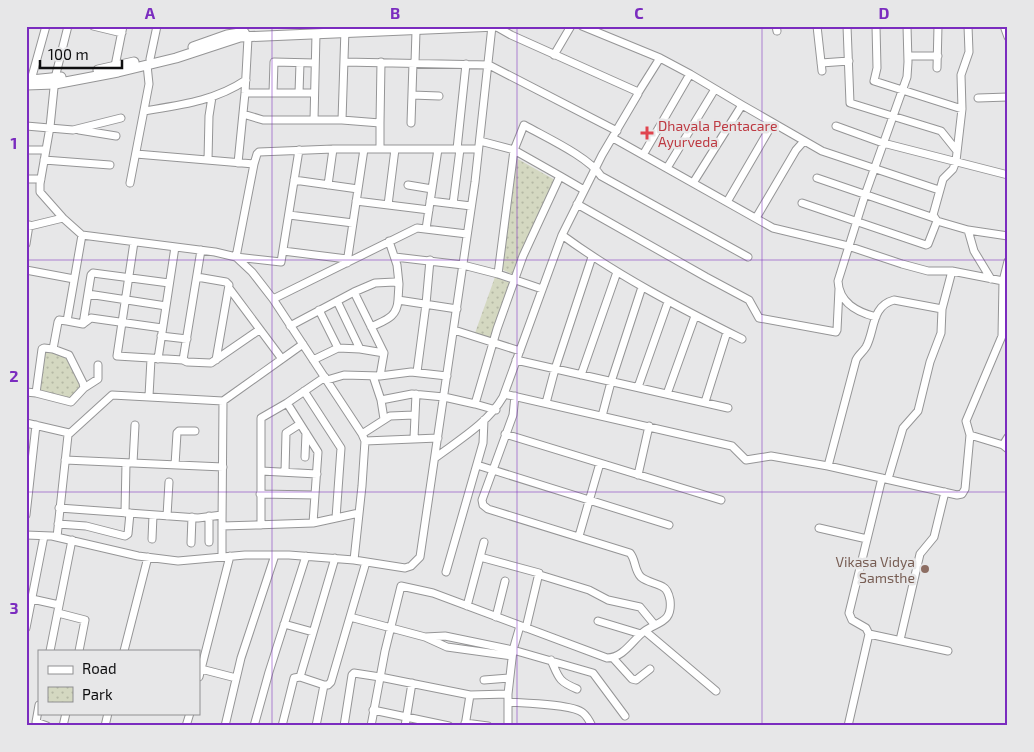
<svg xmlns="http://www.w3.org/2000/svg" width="1034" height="752" font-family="'Exo 2',sans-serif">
  <defs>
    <pattern id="park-dots" width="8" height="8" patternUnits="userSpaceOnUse" patternTransform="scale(1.25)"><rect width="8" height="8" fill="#d4d8c1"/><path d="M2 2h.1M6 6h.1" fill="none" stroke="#b5b8a5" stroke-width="1.8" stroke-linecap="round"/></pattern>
  </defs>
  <rect width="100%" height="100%" fill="#e7e7e8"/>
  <path fill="url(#park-dots)" d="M516 158 555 180 512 274 501 269Z
    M495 277 511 283 491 339 475 333Z
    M45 351 65 355 67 357 82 387 72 399 38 392Z"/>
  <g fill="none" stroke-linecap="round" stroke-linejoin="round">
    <g stroke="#959596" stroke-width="9">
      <path id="minor" d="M93 26 122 33
        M237 26 245 32 248 38 245 93 238 163
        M582 26 660 58 690 74 742 105 822 151 939 190
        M776 26 777 31
        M817 26 822 71
        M847 26 850 103 941 131 957 151
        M876 26 877 68 874 81 962 109
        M968 26 969 52 961 75 962 109 956 161 953 169 943 179 933 215 937 221 968 230 974 251 991 279
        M1004 26 1008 37
        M345 29 342 120 380 123V149
        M554 55 571 26
        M908 56H938
        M150 59 157 26
        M344 62 489 65 617 131
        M415 63 416 31
        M821 63 849 61
        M115 66 123 26
        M937 68 938 26
        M31 80 46 26
        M245 93H314
        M273 93 274 62 315 63
        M299 93 300 63
        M638 93 660 58
        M412 95 439 96
        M978 98 1008 97
        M144 111C180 105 215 101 246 80
        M243 114 263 120H342
        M314 120 316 34
        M380 123 381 62
        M411 123 413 63
        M26 126 73 130 121 118
        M836 126 883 143 1008 175
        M79 130 116 136
        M613 138 773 228 848 246 902 264 928 271H952L1003 281
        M457 149 466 64
        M26 150H46
        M299 150 281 262 236 257 254 164 257 154 259 152 333 149H478
        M136 154 254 164
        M643 155 690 74
        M44 160 110 165
        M208 160 209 116 212 97
        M667 168 715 89
        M560 176 584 190
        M817 178 934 218
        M26 179H41
        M294 180 358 189
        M130 183 149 84 147 65
        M693 183 742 105
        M328 185 333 149
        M408 185 432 189
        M356 201 429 210
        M430 201 471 206
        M727 202 773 123
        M802 203 926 245 928 244 937 221
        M453 204 460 149
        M577 204 706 277 749 300 759 318 836 332 837 330 839 289
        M388 205 395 149
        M289 215 353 223
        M756 218 796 150 804 141
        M26 227 63 218
        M426 229 438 149
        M968 230 1008 236
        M562 235C618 276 680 308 742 339
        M389 241 397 265 399 284
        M134 242 117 356 183 360 201 250
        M26 244 29 225
        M283 251 347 259
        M395 257 463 265 498 274 542 289
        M347 263 364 149
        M26 270 74 279
        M498 274 514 150 524 125C545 137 589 157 601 176L748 257
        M197 277 226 282 229 285 216 360
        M229 288 282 359
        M88 294 166 306
        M273 299 417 228 467 234
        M337 301 360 349 384 353
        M876 317C857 312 839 303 838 281L865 195 907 77 908 62 907 26
        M67 321 83 324 91 318 162 328
        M83 324 91 275 93 273 169 283
        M290 326 354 292 375 283 395 282 399 284 398 300 457 309
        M371 327C385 320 397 318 398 300
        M454 330 520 351
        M161 336 187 339
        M303 344 223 401 222 526 313 523 359 513
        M338 348 360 349
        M158 359 175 247
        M183 360 187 362 211 363 259 330
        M313 360 338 348 319 310
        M516 360 728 408
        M417 372 426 304 430 260
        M581 375 617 272
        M373 376 381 400 384 419
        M380 376 411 372 447 376
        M327 380 344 375 380 376 384 353 354 292
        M638 387 668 302
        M84 388 98 379V365
        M304 391 341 448 336 518
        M26 392 36 393 42 349 44 348 53 349 58 322 59 320 67 321 82 235
        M36 393 71 402 84 388 83 383 69 355 53 349
        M504 394 732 446 746 460 771 456 828 466 957 495 962 494 965 489 970 435 966 421 1002 336 1003 281 1008 261
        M667 394 695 316
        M149 396 151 359
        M381 400 412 394 444 397 475 404 497 329 523 256 560 176 514 150 480 141
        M705 402 727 332
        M546 403 555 369 592 257
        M475 404 496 410
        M602 416 611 382 642 287
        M26 423 69 433
        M362 434 390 416 414 415
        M505 434 721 500
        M970 435 1003 445 1008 449
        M414 438 416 394
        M365 441 438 438
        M1003 445 1008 437
        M305 457 306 433
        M435 458C459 440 488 423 503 397L562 235 602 155 638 94 636 91 511 35 497 27
        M65 460 223 467
        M133 463 135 425
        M175 465 177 433 179 431H195
        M477 465 669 525
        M828 466 856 360C858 355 863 352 866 347 875 331 871 306 894 300L942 309
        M261 471 317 474
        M285 472 286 433 300 424
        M638 475 649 426
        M888 479 903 428 918 411 930 362 941 333 942 309 952 271
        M260 494 315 495
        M59 508 198 518 222 515
        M125 513 126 463
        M26 515 36 425
        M167 516 169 482
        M313 523 318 452 287 403 325 377
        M58 524 86 526 125 536 128 534 130 513
        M261 525V418L287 403
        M222 526V556
        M819 528 867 539
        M26 535 52 536 138 556 178 561 245 555H289L354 560 362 486 365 441 362 434 273 299 252 272 236 257 215 252 82 235 63 218 40 192V184L50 127 55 78 68 26
        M579 536 600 463
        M57 537 68 435 112 395 223 401
        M152 539 153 515
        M209 542V516
        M191 543 192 517
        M480 557 539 573 526 628
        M335 558 300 677 324 685H328L331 682 366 562
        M354 560 405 568 411 566 420 557 475 182 492 26
        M446 572 483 443 484 420
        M540 575 589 590 608 600 640 607 654 624
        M32 599 59 605
        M467 606 484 542
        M58 613 85 620 79 651
        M350 617 425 637 445 636 513 650 520 626
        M496 617 505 581
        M598 621 641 634
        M284 624 313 632
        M26 628 44 536
        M645 631 716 691
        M869 634 948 651
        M425 637 447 647 512 656
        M900 640 920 554 934 537 945 492
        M50 651 72 540
        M124 651 148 557
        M613 658 632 679 636 680 650 669
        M551 660C559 678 558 681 577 689
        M201 669 236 678
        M199 677 230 556
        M484 680 509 678
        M508 702C523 703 573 704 583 713 587 716 590 722 592 726
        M39 705 36 722 47 726
        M373 710 449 726
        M465 723 488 726
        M63 726 66 713
        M105 726 108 713
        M186 726 190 713
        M225 726 241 658 275 555
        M254 726 269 672 306 556
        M282 726 294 678 300 677
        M316 726 324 685
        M344 726 352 675 354 673 380 677 470 695 508 694
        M371 726 385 651 401 586 433 593 607 658C622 658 631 643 641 634 655 621 673 625 670 600 669 595 667 589 663 587 656 583 647 582 641 577 634 570 636 560 630 553L488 509 483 505 482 500 513 415 515 396
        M405 726 412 683
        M465 726 470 695
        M508 726V694L513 650 593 673 625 716
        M848 726 869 634 866 628 852 620 849 613 882 478"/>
    </g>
    <g stroke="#959596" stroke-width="11">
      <path id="major" d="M193 47 227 35 240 33
        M98 70 134 62
        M31 80 61 77
        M26 85 55 84 118 72 176 58 240 37 497 26"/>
    </g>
    <use href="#minor" stroke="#fff" stroke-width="7"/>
    <use href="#major" stroke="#fff" stroke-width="9"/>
  </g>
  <path fill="none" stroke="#7b2cbf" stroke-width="1" stroke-opacity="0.55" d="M272 26V726M517 26V726M762 26V726M26 260H1008M26 492H1008"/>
  <path fill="#e0444e" stroke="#e7e7e8" stroke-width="2" d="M644.5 125.5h5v5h5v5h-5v5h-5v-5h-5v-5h5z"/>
  <circle fill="#8d6e63" stroke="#e7e7e8" stroke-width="2" cx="925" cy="569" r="5"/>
  <g text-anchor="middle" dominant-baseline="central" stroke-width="5" stroke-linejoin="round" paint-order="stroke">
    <g font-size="14" fill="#be3a42" stroke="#e7e7e8" text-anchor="start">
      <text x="658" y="125">Dhavala Pentacare<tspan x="658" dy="16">Ayurveda</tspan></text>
    </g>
    <g font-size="14" fill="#785e54" stroke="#e7e7e8" text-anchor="end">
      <text x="915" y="561">Vikasa Vidya<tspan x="915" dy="16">Samsthe</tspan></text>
    </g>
  </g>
  <rect width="1034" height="752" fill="none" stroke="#e7e7e8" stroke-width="55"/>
  <rect x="38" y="650" width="162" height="65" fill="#e7e7e8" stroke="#909091"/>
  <rect x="48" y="666" width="25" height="8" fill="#ffffff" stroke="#909091"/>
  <text x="82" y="674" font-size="15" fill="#0e0e0f">Road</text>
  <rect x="48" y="687" width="25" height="15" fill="url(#park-dots)" stroke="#909091"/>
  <text x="82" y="700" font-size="15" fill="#0e0e0f">Park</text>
  <path d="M40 60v8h82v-8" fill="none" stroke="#0e0e0f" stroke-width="2.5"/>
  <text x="48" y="60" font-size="15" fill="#0e0e0f" stroke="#e7e7e8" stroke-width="4" paint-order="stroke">100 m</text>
  <rect x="28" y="28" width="978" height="696" fill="none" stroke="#7b2cbf" stroke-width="2"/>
  <g font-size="16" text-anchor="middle" font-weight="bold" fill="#7b2cbf">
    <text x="150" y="19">A</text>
    <text x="395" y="19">B</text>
    <text x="639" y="19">C</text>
    <text x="884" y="19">D</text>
    <text x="14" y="149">1</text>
    <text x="14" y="382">2</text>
    <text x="14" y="614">3</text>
  </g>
</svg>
